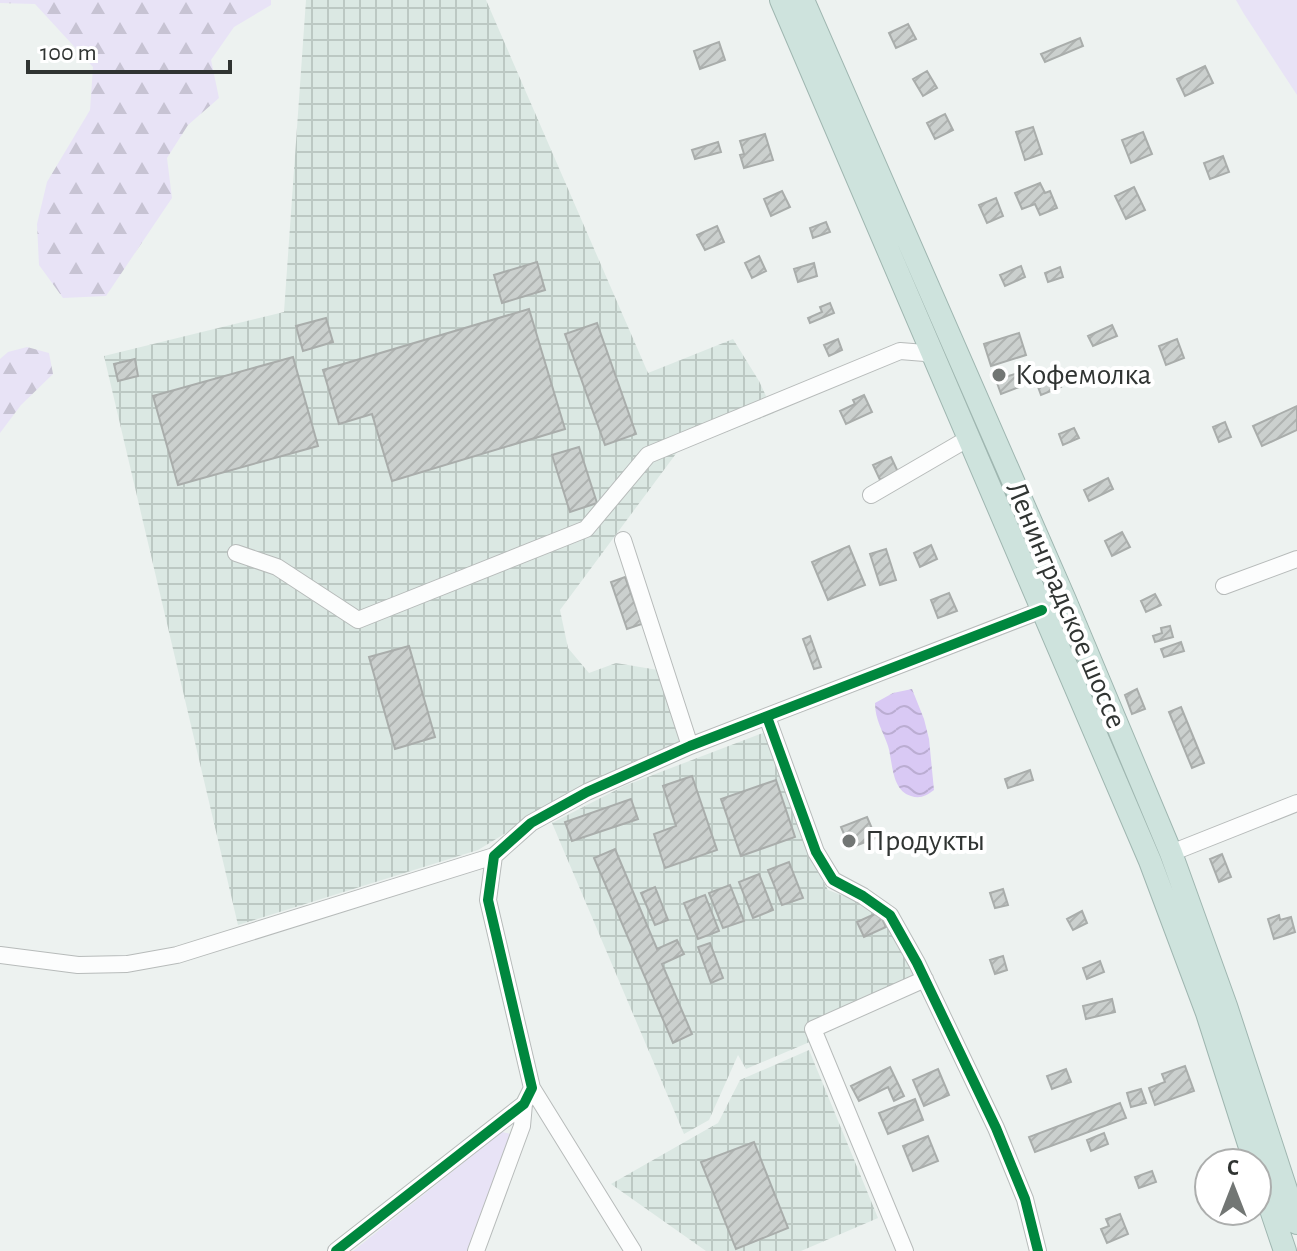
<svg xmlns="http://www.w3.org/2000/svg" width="1297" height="1251" font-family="'Alegreya Sans',sans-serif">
  <defs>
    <pattern id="industrial-grid" width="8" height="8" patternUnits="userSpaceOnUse" patternTransform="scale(2)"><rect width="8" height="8" fill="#dbe8e3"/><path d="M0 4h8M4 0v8" fill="none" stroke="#bcc8c3"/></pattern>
    <pattern id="forest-firs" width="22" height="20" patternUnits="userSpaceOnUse" patternTransform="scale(2)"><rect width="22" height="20" fill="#e8e3f6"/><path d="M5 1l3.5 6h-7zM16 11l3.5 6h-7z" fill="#c7c3d3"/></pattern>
    <pattern id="water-waves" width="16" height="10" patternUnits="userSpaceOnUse" patternTransform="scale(2)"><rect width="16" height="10" fill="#d9c9f4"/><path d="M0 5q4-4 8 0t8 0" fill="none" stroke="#bbadd2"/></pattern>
    <pattern id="building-hatch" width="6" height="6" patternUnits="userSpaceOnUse" patternTransform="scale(2)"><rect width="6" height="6" fill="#cbd0ce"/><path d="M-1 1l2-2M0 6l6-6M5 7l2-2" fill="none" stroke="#afb3b1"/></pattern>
  </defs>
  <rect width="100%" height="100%" fill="#edf2f0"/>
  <path fill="url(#industrial-grid)" d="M306 0H486L648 373 733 339 759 381 774 413 678 451 560 610 568 648 589 673 616 663 658 670 682 741 587 784 478 850 238 925 104 356 284 312Z
    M765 732 807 851 828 890 878 909 902 945 916 981 807 1028 812 1041 746 1069 738 1055 709 1120 684 1134 552 823 624 786Z
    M809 1050 878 1218 801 1251H706L611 1184 718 1123 740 1080Z"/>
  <path fill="#e8e3f6" d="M1236 0H1297V95L1244 14Z
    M502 1132 515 1135 469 1251H353Z"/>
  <path fill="url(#forest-firs)" d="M0 0H271V5L234 27 211 60 219 98 188 125 167 158 172 198 106 296 63 298 39 265 37 224 47 182 90 110 93 67 35 4 0 3Z
    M27 347 49 353 53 374 21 405 0 433V359L8 352Z"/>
  <path fill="url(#water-waves)" d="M912 689 924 719 929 739 934 790C926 796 920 799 911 796 891 790 893 762 888 746 883 731 875 720 875 703L893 693Z"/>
  <path fill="url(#building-hatch)" stroke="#a9adab" stroke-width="2" d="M908 24 916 39 896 48 889 33Z
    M1080 38 1083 46 1045 62 1041 54Z
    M719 42 725 60 700 69 694 51Z
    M1205 66 1213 83 1185 96 1177 79Z
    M927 71 937 88 923 96 913 79Z
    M945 114 953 130 935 139 927 123Z
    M1033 127 1042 154 1025 160 1016 132Z
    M1143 132 1152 154 1131 163 1122 140Z
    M765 134 773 160 744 168 740 155 744 154 740 141Z
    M718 142 721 152 695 159 692 150Z
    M1223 156 1229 172 1210 179 1204 163Z
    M1040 183 1045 193 1050 191 1057 208 1040 215 1035 204 1022 209 1015 193Z
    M1134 187 1145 210 1126 219 1115 196Z
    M782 191 790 207 771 216 764 199Z
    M996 198 1003 216 987 223 979 205Z
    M826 222 830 232 813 238 810 228Z
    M717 226 724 242 705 250 697 235Z
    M759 256 766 271 752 278 745 263Z
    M537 262 545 290 502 303 494 275Z
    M814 263 817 276 798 282 794 269Z
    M1021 266 1025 277 1005 286 1000 275Z
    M1060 267 1063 277 1048 282 1045 273Z
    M830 303 834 313 810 323 808 318 822 312 820 307Z
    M529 309 565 429 392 481 372 414 339 424 323 370Z
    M326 318 333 342 303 351 296 326Z
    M597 323 636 434 605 445 565 334Z
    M1112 325 1117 336 1093 346 1088 336Z
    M1019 333 1026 355 991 366 984 344Z
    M838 339 842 350 829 356 824 345Z
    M1177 339 1184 358 1166 365 1159 346Z
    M293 357 318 446 178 485 153 396Z
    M135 359 138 376 118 381 114 364Z
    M1018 373 1022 386 1001 394 996 380Z
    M1056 376 1061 387 1041 395 1037 384Z
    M864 395 872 412 846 424 840 411 855 404 853 400Z
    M1297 406V430L1262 446 1253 426Z
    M1225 422 1231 437 1219 442 1213 427Z
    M1074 428 1079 438 1063 445 1059 434Z
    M579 447 597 503 570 512 552 455Z
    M891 457 898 472 880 480 873 465Z
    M1108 478 1113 489 1089 501 1084 490Z
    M1122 532 1130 547 1112 556 1105 541Z
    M931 545 937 559 920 567 914 553Z
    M849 546 865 585 828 600 812 562Z
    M886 549 896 580 880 585 870 554Z
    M625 577 642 624 627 629 611 582Z
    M949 593 957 611 938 618 931 600Z
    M1155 594 1161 605 1146 612 1141 601Z
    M1170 626 1173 637 1155 642 1153 636 1162 633 1161 628Z
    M810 636 821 667 814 669 803 639Z
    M1181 642 1184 651 1164 657 1161 649Z
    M409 646 435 737 395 749 369 657Z
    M1137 689 1145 709 1132 714 1125 695Z
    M1181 707 1204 763 1192 768 1169 712Z
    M1030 770 1033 780 1008 788 1005 779Z
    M692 776 717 850 665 868 654 834 676 826 663 786Z
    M776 780 795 837 741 856 721 799Z
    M631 799 638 819 572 841 565 822Z
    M867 817 876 838 850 848 841 827Z
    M615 849 657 949 677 940 684 954 662 964 692 1034 673 1043 594 858Z
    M1222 854 1231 877 1219 882 1210 859Z
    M789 862 803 898 782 905 768 870Z
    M759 874 773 910 753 918 739 882Z
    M730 885 744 921 723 928 709 893Z
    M655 887 668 920 655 925 641 893Z
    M1003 889 1008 905 995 908 990 893Z
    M705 895 719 931 698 939 684 903Z
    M1082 911 1087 923 1073 930 1067 919Z
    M879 912 886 927 864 937 857 922Z
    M1279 915 1280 920 1291 917 1295 932 1274 939 1268 919Z
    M710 943 723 978 711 983 698 947Z
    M1003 956 1007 970 995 974 990 960Z
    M1100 961 1104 972 1087 979 1083 968Z
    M1112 999 1115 1012 1086 1019 1083 1006Z
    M1185 1066 1194 1091 1155 1105 1149 1088 1165 1082 1162 1074Z
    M890 1067 904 1096 894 1101 888 1087 859 1101 851 1086Z
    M938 1069 949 1095 924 1106 913 1080Z
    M1066 1069 1071 1082 1052 1089 1047 1076Z
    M1141 1089 1146 1103 1131 1107 1127 1093Z
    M915 1099 923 1120 888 1134 879 1113Z
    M1120 1103 1126 1118 1035 1152 1029 1137Z
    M1104 1133 1108 1144 1091 1151 1087 1140Z
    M928 1136 938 1161 913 1171 903 1146Z
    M754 1142 788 1228 736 1249 701 1162Z
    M1152 1171 1156 1182 1139 1188 1135 1177Z
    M1120 1214 1128 1234 1107 1243 1101 1229 1109 1226 1106 1219Z"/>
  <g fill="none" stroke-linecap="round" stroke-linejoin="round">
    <g stroke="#b7bbba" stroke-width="18">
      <path id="minor" d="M871 495 969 438
        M623 540 690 746
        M236 553 277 567 358 620 586 529 648 455 900 351 925 353 935 358
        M1224 586 1297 559
        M767 717 816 852 833 880 863 896 890 915 917 963 996 1128 1025 1199 1038 1251
        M1171 853 1297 803
        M0 955 78 965 127 964 177 955 494 856
        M532 1088 633 1251
        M336 1251 524 1104
        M476 1251 522 1126 524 1104 532 1088 488 900 494 856 531 823 587 792 690 746 1042 610
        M905 1251 813 1029 925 979"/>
    </g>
    <g stroke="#9fb6b0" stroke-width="24">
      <path id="highway" d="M781 0 1150 861 1207 1013 1255 1163
        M803 0 1065 600 1171 853 1226 1006 1297 1223
        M1257 1168 1285 1251"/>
    </g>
    <use href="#minor" stroke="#fcfdfd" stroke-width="16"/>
    <use href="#highway" stroke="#cee3dd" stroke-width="22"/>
    <g stroke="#fff" stroke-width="15">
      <path id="cycleway" d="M767 717 816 852 833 880 863 896 890 915 917 963 996 1128 1025 1199 1038 1251
        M336 1251 524 1104 532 1088 488 900 494 856 531 823 587 792 690 746 1042 610"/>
    </g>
    <use href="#cycleway" stroke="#00873e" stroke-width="10"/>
  </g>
  <g fill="#727674" stroke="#fff" stroke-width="3">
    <circle cx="999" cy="375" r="8"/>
    <circle cx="849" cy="841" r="8"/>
  </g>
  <g text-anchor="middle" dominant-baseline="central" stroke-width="8" stroke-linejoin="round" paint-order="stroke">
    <g font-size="30" fill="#303432" stroke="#fff" text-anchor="start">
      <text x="1015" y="375">Кофемолка</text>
      <text x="865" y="841">Продукты</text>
    </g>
    <g font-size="30" fill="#303432" stroke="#fff">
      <text transform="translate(1066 605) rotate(67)">Ленинградское шоссе</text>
    </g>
  </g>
  <g transform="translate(1233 1187)"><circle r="38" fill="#ffffff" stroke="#acaead" stroke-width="2"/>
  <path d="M0-6L14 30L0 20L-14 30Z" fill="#727674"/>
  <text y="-12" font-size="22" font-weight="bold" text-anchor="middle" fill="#303432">С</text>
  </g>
  <path d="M28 60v12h202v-12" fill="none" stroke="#303432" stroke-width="4"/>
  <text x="40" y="60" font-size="24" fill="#303432" stroke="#ffffff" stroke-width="6" paint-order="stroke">100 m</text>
</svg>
